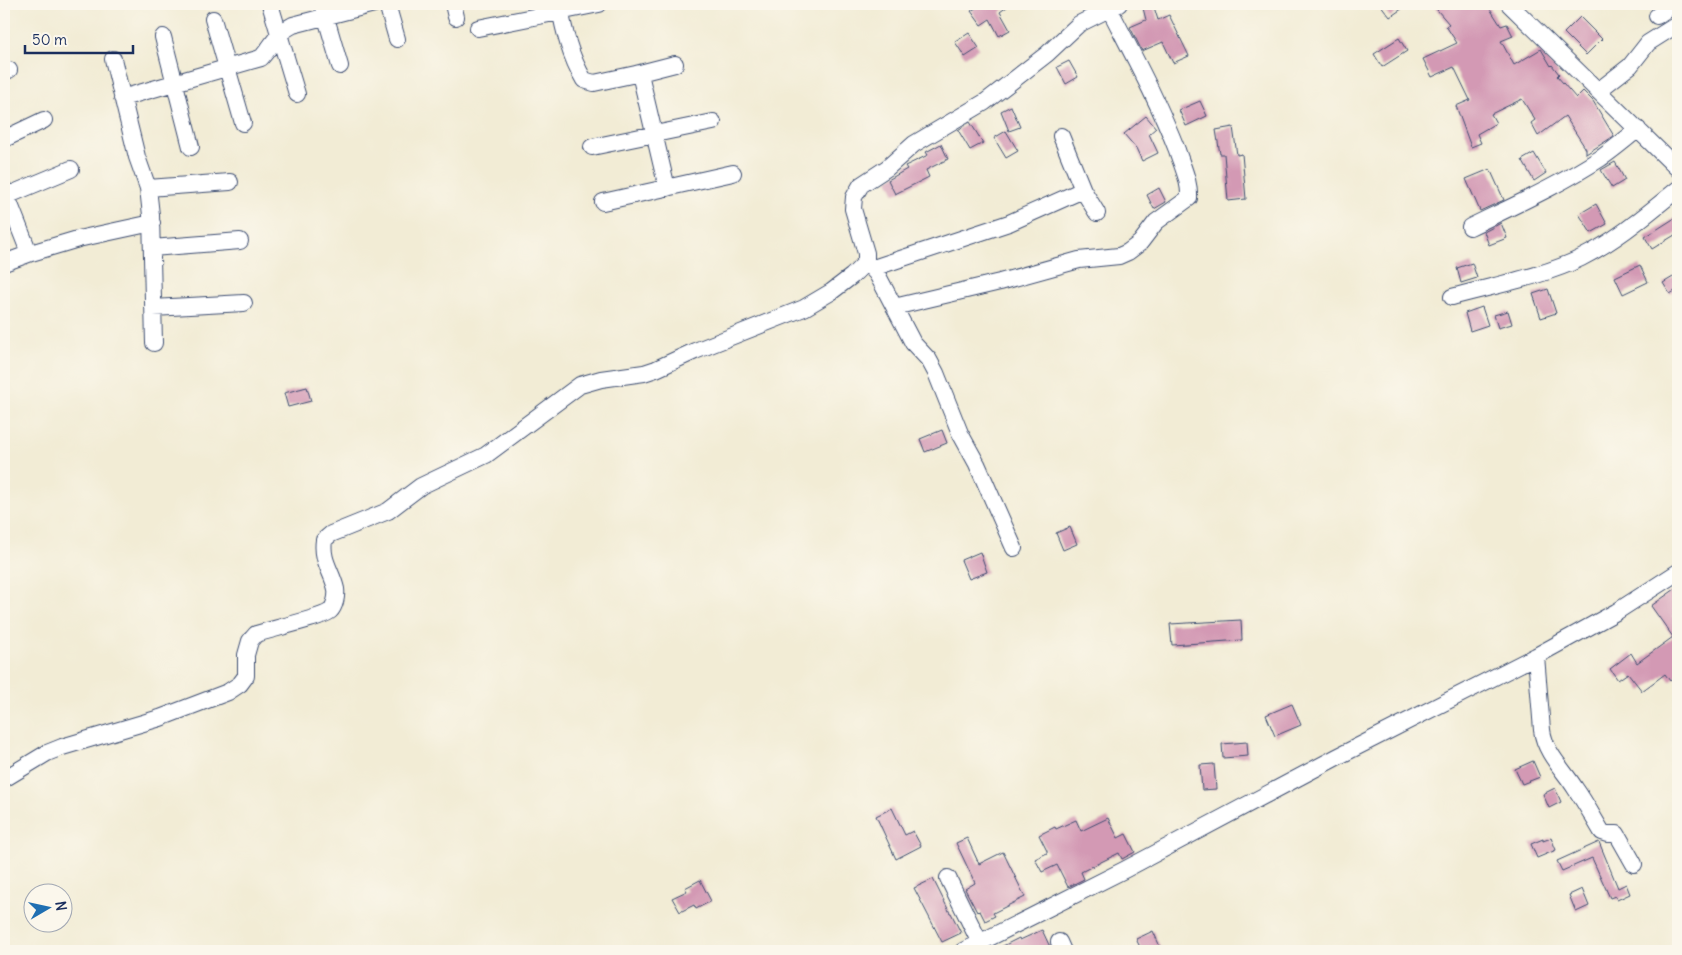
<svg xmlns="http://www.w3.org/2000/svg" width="1682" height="955" font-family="Delius,sans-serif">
  <rect width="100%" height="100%" fill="#fbf7ec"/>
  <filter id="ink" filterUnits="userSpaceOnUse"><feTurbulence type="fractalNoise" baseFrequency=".02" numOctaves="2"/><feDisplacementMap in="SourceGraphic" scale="10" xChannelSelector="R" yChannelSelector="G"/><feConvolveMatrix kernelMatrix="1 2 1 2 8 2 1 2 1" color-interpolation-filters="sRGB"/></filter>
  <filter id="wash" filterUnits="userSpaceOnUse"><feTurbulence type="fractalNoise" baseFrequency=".0096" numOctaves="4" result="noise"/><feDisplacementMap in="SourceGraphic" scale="20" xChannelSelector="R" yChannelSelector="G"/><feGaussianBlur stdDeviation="1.12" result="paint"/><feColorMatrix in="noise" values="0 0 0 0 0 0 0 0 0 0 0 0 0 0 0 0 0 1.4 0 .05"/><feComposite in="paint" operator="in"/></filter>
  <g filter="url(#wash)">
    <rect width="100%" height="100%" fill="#f2ecd5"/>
    <g id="blocks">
      <path fill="#d399b4" d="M982 4H1011L1000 12 1010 30 999 36 990 19 981 25 971 11Z
        M1142 4H1153L1158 20 1169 15 1189 56 1173 63 1163 42 1142 51 1130 27 1146 20Z
        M1380 4H1409L1390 17Z
        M1432 4H1487L1501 26 1507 24 1513 36 1501 41 1514 65 1541 49 1551 66 1552 65 1559 74 1557 76 1576 98 1583 91 1593 101 1614 136 1586 154V149L1565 116 1538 136 1531 123 1535 120 1522 99 1491 114 1496 123 1477 134 1481 143 1471 147 1456 106 1470 100 1454 67 1432 77 1423 59 1457 43 1446 26 1449 24Z
        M1580 17 1602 39 1586 55 1564 33Z
        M969 33 979 48 965 57 955 42Z
        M1399 38 1407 51 1382 67 1374 54Z
        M1069 61 1078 77 1066 84 1057 67Z
        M1200 101 1207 116 1186 126 1179 110Z
        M1011 106 1020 127 1009 131 1001 111Z
        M1146 116 1156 128 1149 134 1158 153 1142 161 1136 148 1124 134Z
        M970 122 983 143 970 150 958 130Z
        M1233 127 1237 155 1242 154 1246 199 1228 201 1224 154H1220L1216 130Z
        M1006 131 1018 151 1006 158 994 138Z
        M941 144 948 159 926 170 929 177 895 194 888 180 907 169 905 166 928 155 926 152Z
        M1534 153 1546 173 1534 181 1522 160Z
        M1615 162 1625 180 1612 188 1601 170Z
        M1490 169 1504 200 1480 211 1466 179Z
        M1159 188 1166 202 1154 209 1147 195Z
        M1596 204 1607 224 1591 233 1579 214Z
        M1678 216V233L1652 249 1645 237Z
        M1501 223 1507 238 1489 245 1484 232Z
        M1472 263 1477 278 1461 283 1457 268Z
        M1640 265 1648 282 1623 294 1615 277Z
        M1678 274V289L1670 294 1663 283Z
        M1548 289 1556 313 1541 318 1533 294Z
        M1482 307 1488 325 1470 331 1465 313Z
        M1508 311 1512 324 1498 328 1494 315Z
        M307 387 311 401 288 407 284 393Z
        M942 430 947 443 925 452 920 439Z
        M1070 527 1077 544 1063 550 1056 533Z
        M980 552 987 572 969 579 961 560Z
        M1678 587V612L1673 615 1678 622V675L1670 681 1665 674 1642 691 1628 673 1618 680 1610 669 1631 653 1637 663 1673 637 1651 606Z
        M1241 620 1242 640 1172 645 1170 624Z
        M1292 704 1301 725 1275 736 1266 715Z
        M1247 742 1248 756 1223 758 1222 744Z
        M1533 761 1540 777 1522 784 1515 769Z
        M1214 764 1216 789 1202 790 1200 765Z
        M1555 788 1561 802 1549 808 1543 794Z
        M892 808 905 835 913 831 921 846 896 859 876 816Z
        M1108 818 1118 838 1126 834 1135 852 1122 859 1119 853 1081 872 1084 879 1068 887 1057 865 1042 872 1035 859 1047 853V851L1039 835 1055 827 1056 829 1076 820 1081 831Z
        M967 838 979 864 1003 852 1025 897 993 913 995 916 985 921 980 911 977 912 965 889 975 883 956 843Z
        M1551 838 1556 850 1537 858 1531 844 1543 839V841Z
        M1599 842 1618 888 1626 884 1630 894 1617 900 1615 896 1610 898 1592 858 1562 871 1557 861Z
        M933 879 950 913H951L961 933 942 942 914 888Z
        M700 880 711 901 696 909 694 905 680 912 672 898 687 891 685 888Z
        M1582 889 1589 906 1576 912 1569 895Z
        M1042 930 1050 947 1040 951H993L1019 938 1020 940Z
        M1153 931 1162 951H1142L1136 939Z"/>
    </g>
  </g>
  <g filter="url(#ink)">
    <use href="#blocks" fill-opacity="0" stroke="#3b4b70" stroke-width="1"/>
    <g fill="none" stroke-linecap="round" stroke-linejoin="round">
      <g stroke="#3b4b70" stroke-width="18">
        <path id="minor" d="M270 4 297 94
          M322 4 340 66
          M387 4 397 39
          M453 4 456 17
          M559 4C564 31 570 56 584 80L594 83 636 74 641 78 667 188
          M1509 4 1678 169
          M1657 16 1674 4
          M213 19 243 123
          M478 28 599 4
          M163 37 191 147
          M113 59 137 157 148 188 151 215 154 343
          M4 72 9 70
          M636 74 675 64
          M1598 91 1630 66 1648 43 1678 24
          M122 98 261 58C274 44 275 34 293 25L374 4
          M1061 136 1083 190 1097 213
          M4 139 44 120
          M592 147 713 122
          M148 188 230 182
          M4 189 28 250 31 253 78 239 152 223
          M4 197 71 169
          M603 202 733 173
          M1470 227C1515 205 1560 185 1601 158 1614 149 1626 139 1638 129
          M152 248 240 241
          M866 262 877 274 913 343 929 360 936 373 960 433 977 464 1014 548
          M4 263 31 253
          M873 268 1009 223 1083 190
          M1452 297C1492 286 1545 276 1581 258 1617 240 1647 214 1678 189
          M894 307 1000 282 1079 260 1119 256 1128 252 1140 243 1156 222 1189 198C1190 181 1182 166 1177 150 1158 101 1133 55 1109 8
          M153 308 244 303
          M1536 656 1542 730C1545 753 1563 769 1575 788 1585 802 1593 817 1602 832L1608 834H1617L1634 864
          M4 779 47 753 62 747 160 718 228 692 240 684 246 676V655L250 641 256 634C268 630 324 617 330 611 335 606 337 596 336 589 332 571 321 561 324 540L331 534 388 511 421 486 486 455 580 385 601 379 644 373 656 369 695 351 804 308 831 292 852 276 866 262V253L853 209 854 197 861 185 887 168 914 144 985 102 1047 54 1079 24 1119 4
          M948 878 980 943
          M1059 942 1063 951
          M963 951 1126 869 1337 757 1536 656 1616 612 1678 572"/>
      </g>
      <use href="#minor" stroke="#fff" stroke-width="16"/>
    </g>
  </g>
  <rect width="1682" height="955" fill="none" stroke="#fbf7ec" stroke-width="20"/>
  <g transform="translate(48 908) rotate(81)"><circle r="24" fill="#fbf7ec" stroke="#a1a7b3"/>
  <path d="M0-4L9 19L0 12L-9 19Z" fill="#1f6fb2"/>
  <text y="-8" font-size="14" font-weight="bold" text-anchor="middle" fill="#1b2f5e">N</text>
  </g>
  <path d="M25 45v8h108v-8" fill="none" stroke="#1b2f5e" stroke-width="2.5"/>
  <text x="32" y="45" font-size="15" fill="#1b2f5e" stroke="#fbf7ec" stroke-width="4" paint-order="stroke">50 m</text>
</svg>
